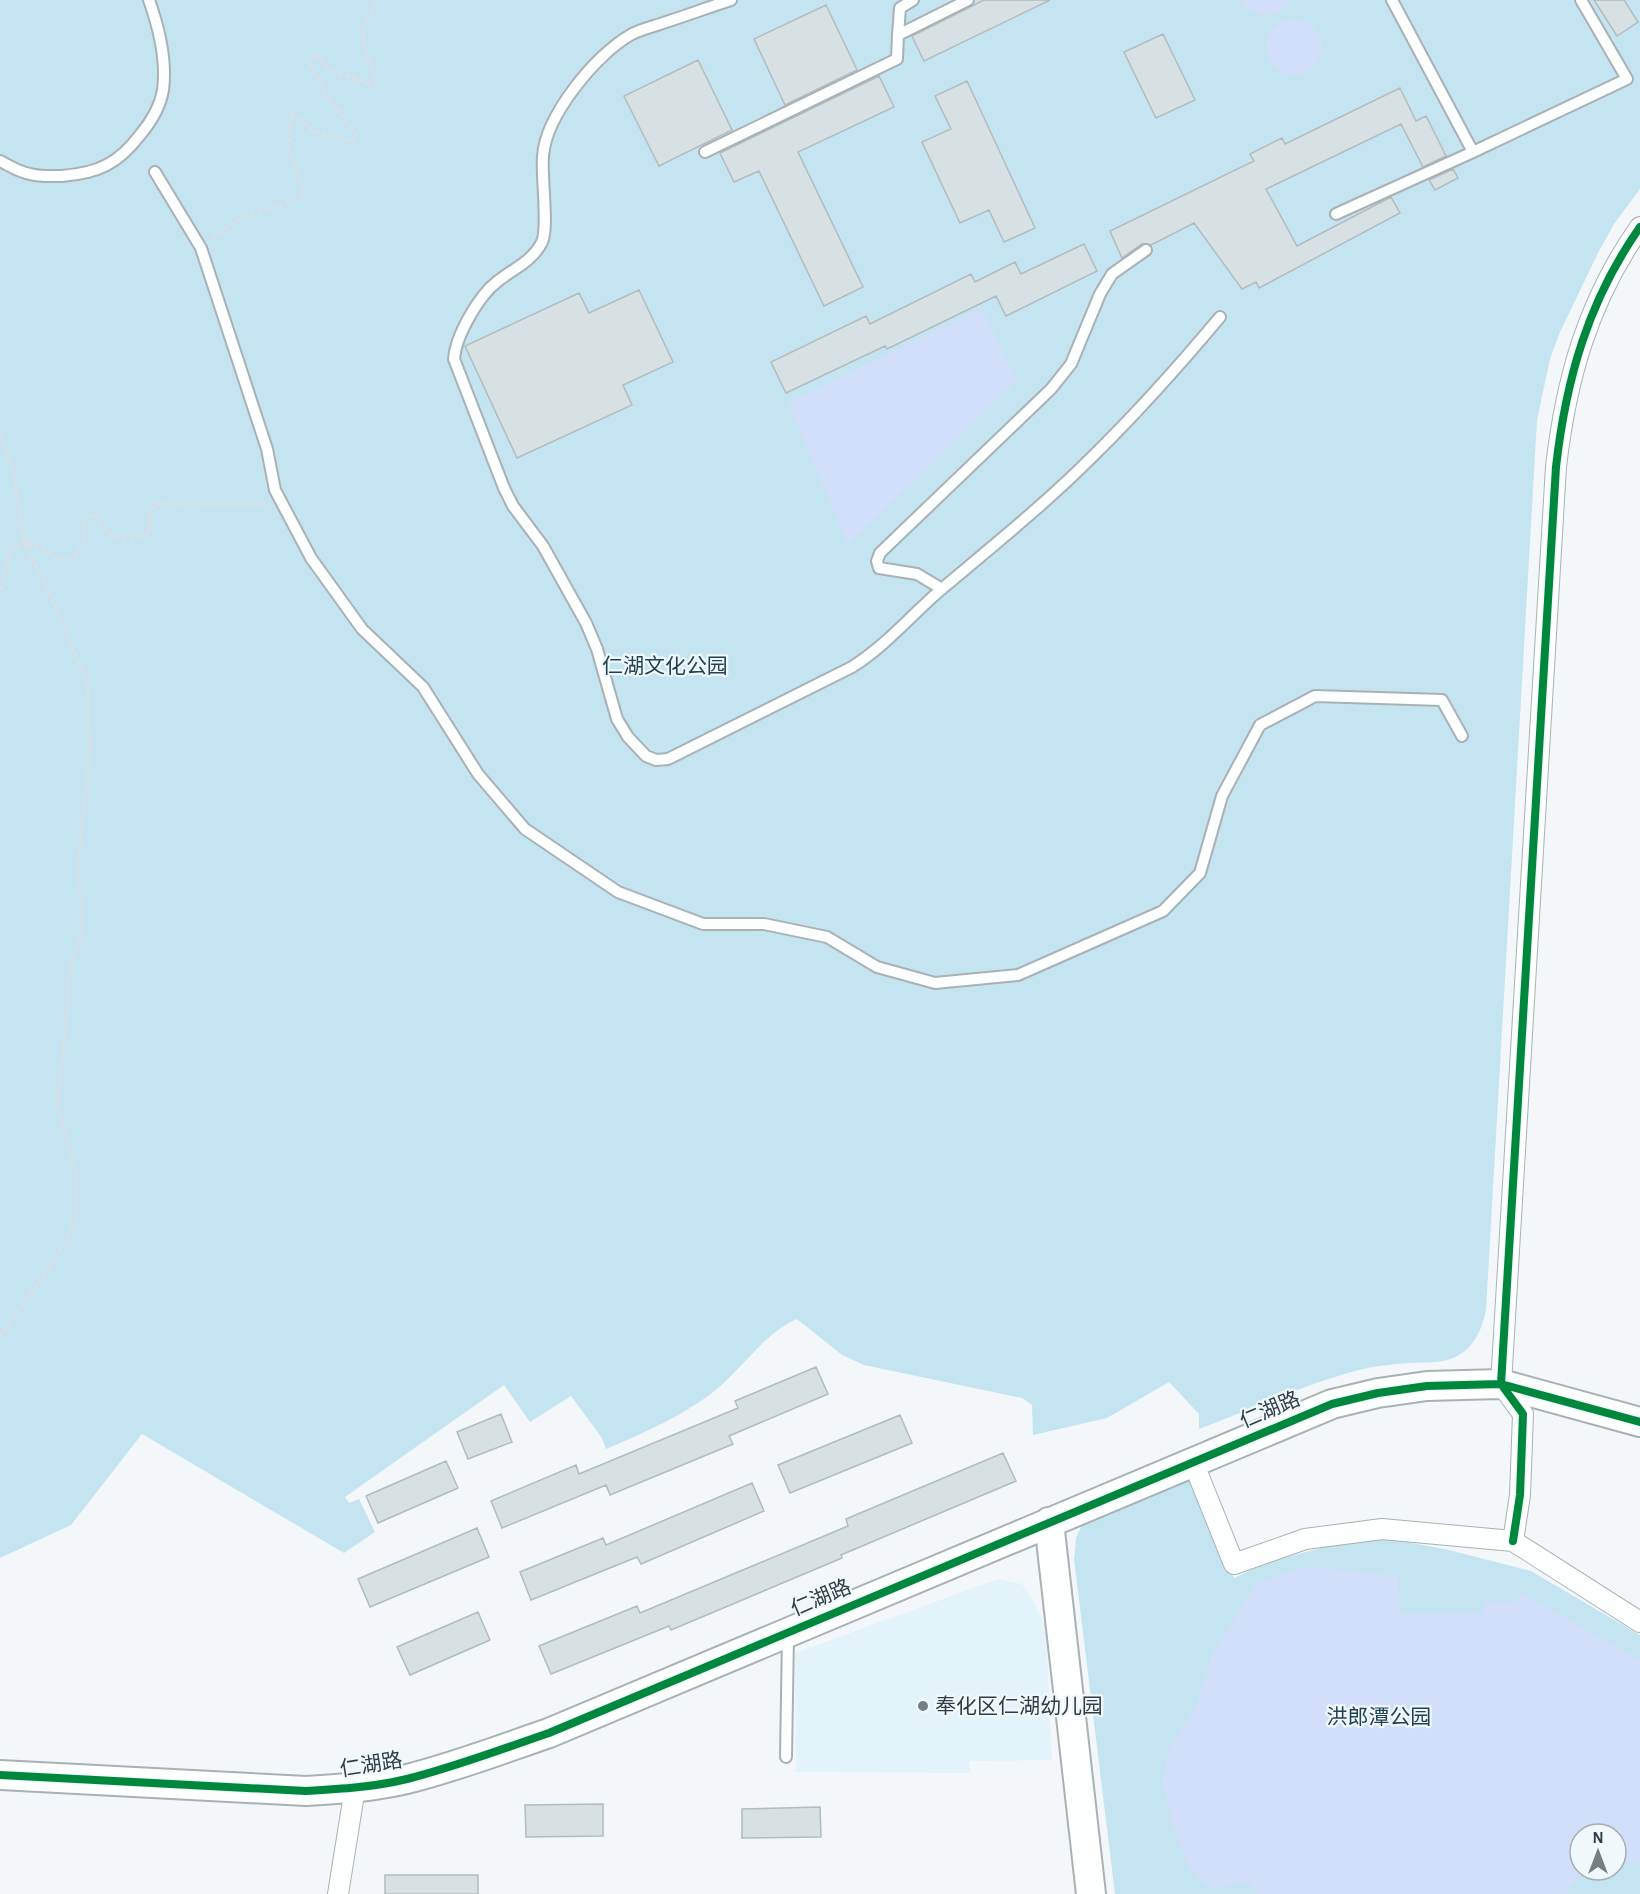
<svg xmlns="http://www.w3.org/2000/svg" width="1640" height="1894" font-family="'Alegreya Sans','Noto Sans SC',sans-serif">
  <rect width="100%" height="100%" fill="#f3f7f9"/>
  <path fill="#e2f3fa" d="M998 1579 1022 1584 1033 1600 1046 1627 1052 1760 970 1761V1773L796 1772 795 1653Z"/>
  <path fill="#c4e4f2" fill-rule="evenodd" d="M0 0H1640V189L1614 224 1599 251 1560 332 1550 359 1537 420 1486 1310C1482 1328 1476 1345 1459 1355 1445 1364 1425 1362 1409 1363 1393 1364 1375 1366 1359 1370 1305 1384 1252 1409 1199 1429V1414L1169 1382 1107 1418 1033 1435 1032 1405 1022 1398 864 1365 842 1355 797 1319C765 1333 744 1366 717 1389 685 1415 644 1433 606 1449L602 1438 571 1396 530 1422 504 1385 345 1497 349 1503 359 1499 375 1532 344 1553 142 1434 71 1525 0 1558Z
    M1183 1479 1193 1480 1234 1578 1268 1562 1336 1544 1391 1539 1449 1550 1531 1571 1640 1635V1894H1115L1074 1559 1076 1538 1084 1520ZM1580 1834H1616V1870H1580Z"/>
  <path fill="#d1dffa" d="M1240 0H1290C1277 20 1252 20 1240 0Z
    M1266 47a28 28 0 1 1 56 0a28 28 0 1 1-56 0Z
    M982 308 1017 381 848 545 788 403Z
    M1302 1568 1335 1569 1397 1576 1401 1614 1483 1613 1484 1602H1517L1522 1593 1640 1660V1863L1616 1861V1834H1580V1870H1587L1567 1890V1894H1257L1248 1881 1211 1890 1188 1866 1172 1823 1162 1781 1168 1751 1196 1707 1211 1657 1256 1584Z"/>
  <path fill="#d7e1e3" stroke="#b2bbbd" stroke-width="1.5" d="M984 0H1050L924 61 912 36Z
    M1594 0H1624L1638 22 1617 36Z
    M826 5 857 70 785 105 754 39Z
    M1163 34 1195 100 1156 118 1124 52Z
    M698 60 732 130 659 166 624 96Z
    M879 76 894 107 798 152 863 287 824 306 759 171 734 182 720 153Z
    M967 81 1035 228 1004 242 989 210 960 223 922 142 951 129 935 96Z
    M1400 88 1416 121 1426 116 1446 156 1423 167 1401 124 1266 189 1297 246 1391 197 1400 213 1259 288 1256 282 1242 289 1194 223 1151 245 1142 244 1122 258 1110 231 1254 161 1250 154 1282 138 1285 144Z
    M1453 169 1458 178 1435 190 1429 180Z
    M1084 244 1097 271 1006 316 996 296 887 349 885 346 786 393 771 362 866 316 870 324 971 274 975 282 1015 262 1021 274Z
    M639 290 673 362 623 385 632 405 517 458 465 346 579 293 589 313Z
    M816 1367 828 1394 729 1436 733 1444 610 1495 606 1485 502 1528 491 1501 576 1465 579 1474 738 1408 735 1401Z
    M501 1414 512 1442 468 1459 457 1432Z
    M900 1415 912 1443 790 1493 778 1465Z
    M1003 1453 1016 1481 841 1555 842 1558 671 1630 669 1626 551 1674 539 1646 637 1606 640 1613 848 1526 846 1519Z
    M446 1461 458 1488 378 1523 366 1496Z
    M752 1483 764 1511 641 1564 637 1557 531 1600 520 1572 603 1538 606 1545Z
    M477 1528 489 1557 370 1607 358 1579Z
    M478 1612 490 1640 410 1675 397 1647Z
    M603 1804V1836L526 1837 525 1805Z
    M820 1807 821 1837 742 1838V1809Z
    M385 1875H478V1894H385Z"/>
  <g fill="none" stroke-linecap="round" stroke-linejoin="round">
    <g stroke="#a9b1b5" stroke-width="14">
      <path id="lane" d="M731 0C709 7 688 15 666 22 655 26 642 29 632 34 596 54 546 115 543 156 541 177 549 227 542 242 532 262 514 268 498 281 479 295 456 335 454 359L504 488 513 506 543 546 586 623 597 649 617 719 628 737 646 756 656 760 668 759 852 667C887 645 913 613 944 587 994 545 1045 504 1091 458 1137 413 1179 366 1220 317
        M1392 0 1473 152
        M898 35 900 8 913 0
        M705 152 897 59 898 35 968 0
        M0 161C10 166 19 172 30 174 40 177 51 176 62 176 98 173 118 164 140 135 151 122 160 108 163 90 167 60 159 28 149 0
        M155 172 201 248 267 449 275 490 311 558 362 629 423 687 478 774 525 829 618 892 703 924H764L827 937 877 967 935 983 1018 975 1163 911 1200 873 1222 796 1260 725 1315 696 1442 700 1462 736
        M1336 214 1473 152 1627 79 1581 0
        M942 589 917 574 879 568 877 561 880 553 1051 389 1071 364 1100 294 1112 274 1146 250
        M786 1757 788 1635"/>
    </g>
    <g stroke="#a9b1b5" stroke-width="22">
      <path id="street" d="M1193 1462 1234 1564 1305 1539 1382 1529 1513 1541 1640 1622
        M1513 1541 1520 1495 1523 1414 1501 1384 1556 467C1566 379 1588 301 1640 227
        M338 1894 355 1788"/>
    </g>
    <g stroke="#a9b1b5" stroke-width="32">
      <path id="secondary" d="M1049 1522 1091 1894
        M0 1775 306 1791C340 1789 374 1787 407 1779 455 1767 502 1749 549 1733L1332 1404 1378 1393 1427 1386 1501 1384 1640 1422"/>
    </g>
    <path stroke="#dedfe0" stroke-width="3" stroke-dasharray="4.5 3" stroke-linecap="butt" d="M212 238 246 215 280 206 304 195 289 149 291 113 313 131 352 142 356 135 327 96 309 63 316 55 330 70 369 84 376 82C372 63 358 46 364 26 367 17 374 10 376 0
      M0 435 13 468 24 542 48 589 88 685 90 749 78 865 83 931 70 967 65 1035 57 1104 77 1178 75 1224 52 1265 0 1336
      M0 588H2L9 553 24 542 44 549 59 560 73 559 85 540 84 521 94 514C113 540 117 544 149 534L150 510 156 504 261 505 265 503"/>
    <use href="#lane" stroke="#fdfefe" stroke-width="10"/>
    <use href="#street" stroke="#fdfefe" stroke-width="20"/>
    <use href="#secondary" stroke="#fdfefe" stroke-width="28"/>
    <g stroke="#f1f8fb" stroke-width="11">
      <path id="cycleway" d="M1513 1541 1520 1495 1523 1414 1501 1384 1556 467C1566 379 1588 301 1640 227
        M0 1775 306 1791C340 1789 374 1787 407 1779 455 1767 502 1749 549 1733L1332 1404 1378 1393 1427 1386 1501 1384 1640 1422"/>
    </g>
    <use href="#cycleway" stroke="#00873e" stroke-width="8"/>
  </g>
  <circle fill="#747f83" stroke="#f1f8fb" stroke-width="2" cx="923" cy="1706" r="6"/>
  <g text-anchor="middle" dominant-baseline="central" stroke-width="4.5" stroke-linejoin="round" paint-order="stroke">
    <g font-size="21" fill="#1e4351" stroke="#f1f8fb">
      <text x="665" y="666">仁湖文化公园</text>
      <text x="1379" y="1717">洪郎潭公园</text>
    </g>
    <g font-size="21" fill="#303e44" stroke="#f1f8fb">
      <text transform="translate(1270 1410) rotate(-23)">仁湖路</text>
      <text transform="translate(821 1598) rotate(-23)">仁湖路</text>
      <text transform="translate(371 1765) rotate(-9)">仁湖路</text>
    </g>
    <g font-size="21" fill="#303e44" stroke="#f1f8fb" text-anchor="start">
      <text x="935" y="1706">奉化区仁湖幼儿园</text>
    </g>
  </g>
  <g transform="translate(1598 1852)"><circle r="28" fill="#f1f8fb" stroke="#a4aeb2" stroke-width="1.5"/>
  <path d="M0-4.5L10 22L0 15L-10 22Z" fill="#747f83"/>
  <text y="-9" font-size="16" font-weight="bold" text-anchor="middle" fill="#303e44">N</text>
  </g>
</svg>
